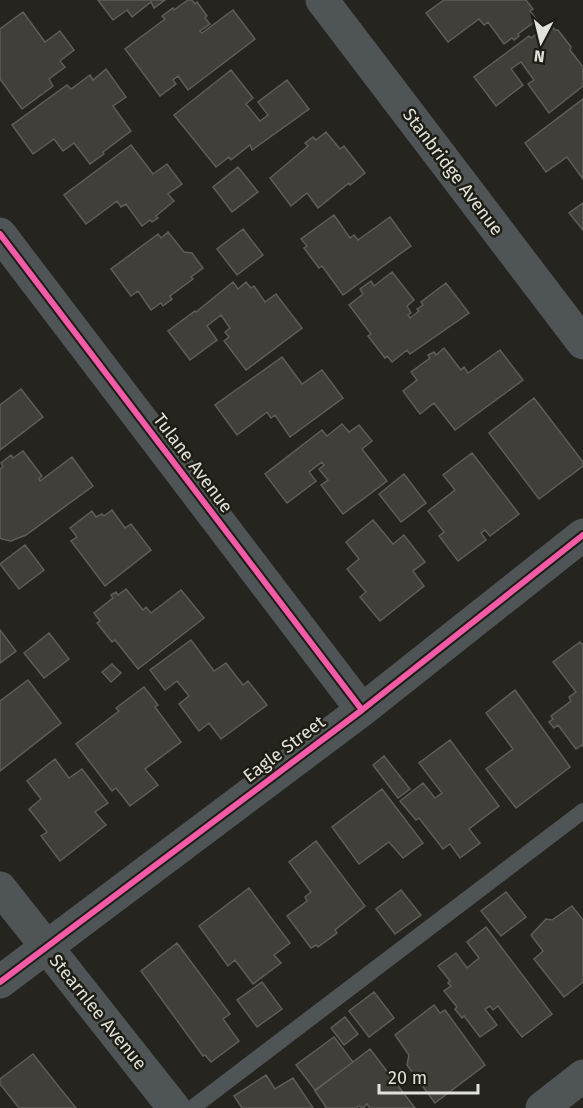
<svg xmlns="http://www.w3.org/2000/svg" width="583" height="1108" font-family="'Fira Sans',sans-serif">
  <rect width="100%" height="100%" fill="#25241f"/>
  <path fill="#403f3a" stroke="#5e5d59" stroke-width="1.5" d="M98 0H165L154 8 151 2 132 17 127 10 113 20Z
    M188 0H192L195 4 197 2 207 16 205 18 210 24 200 31 202 33 233 10 255 39 188 90 178 76 173 80 176 84 160 96 125 49 165 19 162 16 173 8 174 10Z
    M444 0H526L533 9 530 11 537 20 518 34 519 36 514 40 512 38 504 44 488 22 484 25 479 19 448 42 426 13Z
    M23 12 45 42 60 31 74 50 60 61 65 67 49 79 53 86 22 109 0 79V29Z
    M550 24 555 30H558L571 47 570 50 583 67V86L549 113 528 84 534 80 521 62 511 69 523 85 496 106 474 77 529 36 531 38Z
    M106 69 126 97 113 106 131 131 103 152 104 154 90 164 74 143 63 151 54 139 33 154 12 125 67 85 71 89 90 75 93 80Z
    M231 70 253 98 246 104 260 121 268 115 258 102 287 80 309 109 252 150 250 145 231 160 229 157 216 167 174 115Z
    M583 99V179L567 157 546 172 525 143Z
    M326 132 340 149 344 146 365 173 350 185 349 183 318 208 307 193 291 206 270 178 308 146 305 143 313 137 316 140Z
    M131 145 153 174 167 164 182 184 168 194 174 201 156 216 158 218 152 222 150 220 142 226 126 204 121 207 117 201 86 224 64 195Z
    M238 167 258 192 232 212 213 187Z
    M583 203V230L569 213Z
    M334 215 350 238 354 235 358 240 390 217 411 246 343 295 322 266 319 268 304 248 307 246 301 239Z
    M243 229 263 255 237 275 217 249Z
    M168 232 184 252 192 253 203 268 191 277 193 279 170 296 172 299 163 306 161 303 151 310 138 291 131 296 111 269 158 234 161 238Z
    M392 272 414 300 407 306 411 313 408 315 410 318 419 311 417 309 423 305 421 302 446 283 469 313 410 354 407 350 392 362 387 356 385 358 368 336 371 334 349 305 363 294 360 289 371 281 374 286Z
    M233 282 238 289 246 282 251 288 254 286 265 302 276 294 302 328 246 370 224 341 229 337 225 332 230 328 221 315 207 326 217 340 190 360 168 331 195 311 196 312Z
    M444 348 461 370 464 367 468 373 500 350 523 380 455 430 434 403 420 414 403 391 417 380 411 372 430 358 428 355 434 352 436 355Z
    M282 357 302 384 322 370 343 398 290 437 275 415 271 418 267 412 237 435 215 405Z
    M21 389 43 417 0 450V405Z
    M534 398 583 462V466L539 499 489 433Z
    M342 424 349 432 359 425 372 441 362 449 387 481 343 514 321 485 328 480 319 469 324 465 322 462 309 472 316 481 287 503 265 474 322 430 327 436Z
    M23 451 42 476 39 479 40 481 72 457 93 486 26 535 11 541 2 539 0 538V469L3 467 1 463 11 455 13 458Z
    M472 453 519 514 490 536 485 530 481 533 486 540 458 561 439 536 444 532 428 511 455 490 443 475Z
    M404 474 426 503 401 522 379 494Z
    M112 510 125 528 131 524 151 550 105 586 71 541 77 537 70 528 92 511 96 517 102 514 104 516Z
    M373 520 393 544 404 535 425 562 413 571 424 586 380 621 360 597 366 592 347 569 359 559 346 542Z
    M25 545 44 570 19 589 0 564Z
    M126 589 143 610 146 607 151 613 181 590 204 618 138 669 115 640 112 642 97 623 100 621 94 613 113 598 111 595 116 592 118 595Z
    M0 630 16 651 0 663Z
    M49 633 69 659 44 678 24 653Z
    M191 640 214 671 226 663 243 685 248 681 267 705 221 739 209 723 199 731 179 704 189 696 177 681 165 690 150 670Z
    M580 642 583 645V747L582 745 576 749 558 725 554 728 549 722 553 719 551 716 571 701 569 697 576 692 553 662Z
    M112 664 121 673 111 682 102 672Z
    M28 680 61 723 0 771V701Z
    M144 687 158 705 155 707 181 742 145 769 158 785 130 806 116 788 112 791 76 744 119 711 116 708Z
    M515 690 570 767 516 808 486 769 513 749 486 713Z
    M450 740 499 806 469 829 480 843 460 858 450 844 443 849 419 818 416 820 400 801 423 783 435 798 442 793 419 763Z
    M384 756 410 789 398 798 373 765Z
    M55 759 69 778 82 769 108 803 95 812 106 825 60 861 41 836 47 832 29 809 41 799 27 781Z
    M382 789 423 843 403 858 389 842 359 864 332 827Z
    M316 841 365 906 335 930 337 933 318 947 316 945 311 948 287 916 307 901 305 897 311 892 289 862Z
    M249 888 290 943 274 955 281 963 253 984 235 960 228 966 199 926Z
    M401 890 421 915 395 934 376 909Z
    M506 892 526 917 501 936 481 911Z
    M572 906 583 920V982L564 997 534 959 543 951 531 935 546 919 552 920Z
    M486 927 552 1014 522 1037 498 1006 493 1010 490 1006 485 1009 497 1025 480 1037 464 1016 462 1018 455 1009 457 1007 444 991 451 986 448 983 450 981 438 966 456 953 467 968 479 958 467 942Z
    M177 943 230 1014 223 1019 239 1041 211 1062 205 1055 203 1056 141 971Z
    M262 982 282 1009 257 1027 237 1000Z
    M374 992 394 1018 369 1037 349 1011Z
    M434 1005 440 1013 445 1010 485 1065 435 1103 407 1065 409 1055 395 1035Z
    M345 1017 358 1034 344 1045 331 1028Z
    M334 1037 353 1062 315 1090 296 1065Z
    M370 1049 415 1108H370L367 1104 363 1108 359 1106 356 1108H325L326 1107 315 1091Z
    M33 1054 55 1082 76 1108H19L0 1084V1079Z
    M266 1075 275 1089 293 1078 313 1108H242L234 1096Z"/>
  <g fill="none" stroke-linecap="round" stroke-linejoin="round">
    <path stroke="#4f5456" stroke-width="16" d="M192 1108 583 811"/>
    <path stroke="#4f5456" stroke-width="33" d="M322 0 583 343
      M0 234 362 710
      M0 888 174 1108
      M0 982 362 710 583 535
      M542 1108 583 1076"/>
    <g stroke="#1d1d14" stroke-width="10">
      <path id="cycleway" d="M0 234 362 710
        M0 982 362 710 583 535"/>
    </g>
    <use href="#cycleway" stroke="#f35aa7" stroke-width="6"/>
  </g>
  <g text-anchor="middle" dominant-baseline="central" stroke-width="5" stroke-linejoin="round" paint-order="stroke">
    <g font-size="18" fill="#e1e1db" stroke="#1d1d14">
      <text transform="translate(453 172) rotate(53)">Stanbridge Avenue</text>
      <text transform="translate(193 463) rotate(53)">Tulane Avenue</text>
      <text transform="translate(284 749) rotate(-37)">Eagle Street</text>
      <text transform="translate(98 1012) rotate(51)">Stearnlee Avenue</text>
    </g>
  </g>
  <g transform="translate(541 42) rotate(187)" stroke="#1d1d14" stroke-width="4.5" paint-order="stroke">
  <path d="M0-4.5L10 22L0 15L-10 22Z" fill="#e1e1db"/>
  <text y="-9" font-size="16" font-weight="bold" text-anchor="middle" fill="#e1e1db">N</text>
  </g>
  <path d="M379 1084v9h99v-9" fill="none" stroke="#e1e1db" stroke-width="3"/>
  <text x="388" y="1084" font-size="18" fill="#e1e1db" stroke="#1d1d14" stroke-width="4.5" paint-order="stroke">20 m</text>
</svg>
